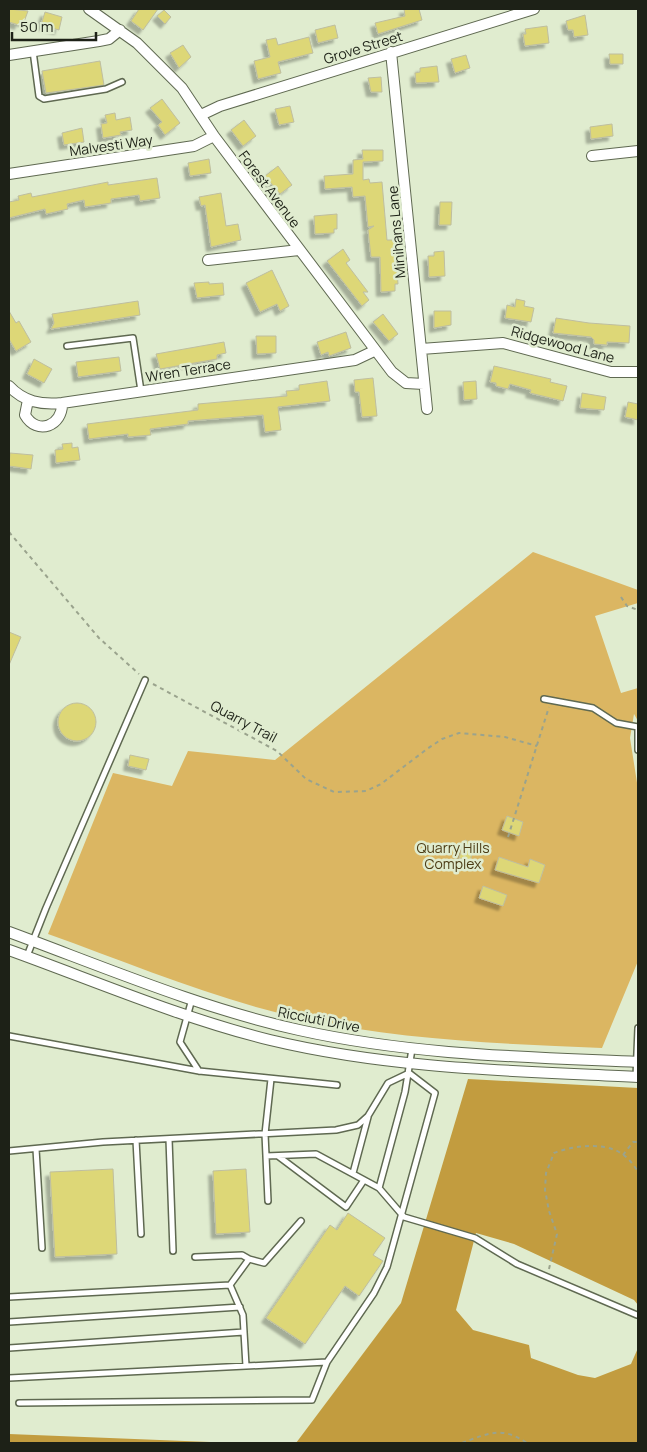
<svg xmlns="http://www.w3.org/2000/svg" width="647" height="1452" font-family="Manrope,sans-serif">
  <defs>
    <filter id="shadow"><feDropShadow dx="-4.5" dy="4.5" stdDeviation="1" flood-color="#0004"/></filter>
  </defs>
  <rect width="100%" height="100%" fill="#e0eccf"/>
  <path fill="#dbb662" d="M533 552 638 590V603L595 616 621 693 638 688V721L634 714 630 738 638 789V961L602 1048C502 1044 402 1040 304 1019 216 1000 132 964 48 934L113 773 172 786 188 751 275 760Z"/>
  <path fill="#c29c3f" d="M468 1079 638 1088V1305L634 1300 514 1244 476 1233 456 1310 473 1330 529 1345 531 1358 578 1375 595 1378 631 1364 638 1348V1443H296L401 1303Z
    M9 1434 235 1443H9Z"/>
  <path fill="#ddd777" stroke="#bebea0" filter="url(#shadow)" d="M9 9 28 11 24 22 20 21 19 25 9 22Z
    M139 9H158L143 30 131 21Z
    M404 9H419L422 20 378 34 375 23 405 16Z
    M164 10 171 17 165 24 157 16Z
    M45 12 62 17 59 30 41 25Z
    M585 15 588 35 574 37 573 30H568L566 21Z
    M335 25 338 38 318 43 315 30Z
    M547 26 549 43 525 46 523 34H526L525 29Z
    M309 37 313 53 278 62 281 73 258 79 254 61 270 57 266 40 276 38 278 45Z
    M183 45 191 57 179 68 170 53Z
    M609 54H623V64H610Z
    M466 55 470 68 455 73 451 59Z
    M100 61 104 85 46 93 42 71Z
    M437 66 439 82 416 83 415 73 420 72V68Z
    M381 77 382 92H371L368 78Z
    M162 99 180 123 165 135 158 125 162 122 150 108Z
    M290 106 294 122 279 125 275 109Z
    M115 113 116 120 130 117 132 130 120 132 121 135 103 138 101 124 107 123 105 115Z
    M244 120 256 136 243 146 231 130Z
    M612 124 613 136 591 139 590 127Z
    M82 128 84 142 64 145 62 133Z
    M362 150H383V161L363 162V180L369 179 370 183 382 182 387 240H395L398 284H395V291L381 292 380 257H371L368 230 374 226 368 227 365 196 353 197 352 187 325 189 324 176 353 174V160L363 159Z
    M209 159 211 173 190 176 188 163Z
    M278 166 292 185 280 194 265 176Z
    M157 178 160 198 140 201 139 195 111 199V203L85 207 84 200 67 204 68 209 46 214 45 209 9 218V202L19 200 18 196 31 193 32 197 108 182V185Z
    M221 193 226 226 238 224 241 240 211 247 205 205 201 206 199 197Z
    M440 202H452L451 225H439Z
    M337 214V229H334V233L315 234 314 216Z
    M343 249 350 260 346 263 368 292H363L369 300 362 306 327 261Z
    M444 251 445 276 429 277 428 256H434V252Z
    M272 270 289 306 280 311 277 304 260 312 246 283Z
    M209 282V284L223 283 224 295 197 298 194 283Z
    M516 299 525 301 524 306 534 308 531 322 505 318 507 305 515 307Z
    M138 301 140 315 51 329 54 323 52 314Z
    M9 311 16 323 19 321 31 342 16 351 9 339Z
    M434 311H451V325L434 328Z
    M383 314 398 334 389 341 373 322Z
    M556 318 589 323 630 326 629 343 607 342V345L594 344V340L591 337 553 333Z
    M346 332 351 348 329 356 328 352 321 355 317 342Z
    M256 336H276V353L257 354Z
    M224 342 226 353 217 355V359L160 369 156 354Z
    M119 357 121 371 78 377 76 362Z
    M34 359 52 369 44 383 27 374Z
    M494 366 551 379 550 382 567 386 563 401 530 393 531 390 510 384 508 389 496 386V383L490 382Z
    M373 378 377 416 362 417 359 392H355L354 380Z
    M327 381 330 401 278 407 281 430 265 432 263 415 188 421V424L150 429 151 435 128 437V434L89 439 87 424 198 410V404L287 396 286 391 299 390V385Z
    M476 381 477 399 464 400 463 382Z
    M582 393 606 397 604 410 580 408Z
    M628 402 638 404V420L625 417Z
    M72 443V448L78 447 80 460 56 463 55 450 63 449 62 444Z
    M10 453 33 455 31 469 9 466Z
    M9 632 21 637 9 665Z
    M58 722a19 19 0 1 1 38 0a19 19 0 1 1-38 0Z
    M130 755 149 759 146 770 128 766Z
    M507 816 523 822 519 836 502 830Z
    M465 840 475 844 470 861 459 858Z
    M499 857 528 867 530 859 545 865 539 883 495 870Z
    M483 886 507 895 503 906 479 898Z
    M113 1169 117 1254 55 1257 50 1172Z
    M246 1169 250 1232 216 1234 213 1171Z
    M348 1213 385 1238 373 1255 383 1261 359 1296 345 1286 305 1344 266 1318 330 1225 337 1230Z"/>
  <g fill="none" stroke-linecap="round" stroke-linejoin="round">
    <g stroke="#5f6951" stroke-width="8">
      <path id="lane" d="M33 51 39 96 44 99 106 89 122 82
        M67 346 133 338 141 391
        M544 699 593 708 616 723 638 727
        M638 727V750
        M27 956 46 908 145 680
        M192 999 180 1042 199 1071
        M9 1036 199 1071 337 1085
        M412 1049 405 1092 379 1188 404 1217 475 1238 517 1264 637 1315
        M636 1077 638 1028
        M271 1079 265 1134 266 1156 316 1154 379 1188
        M169 1139 173 1251
        M136 1140 141 1234
        M36 1149 42 1248
        M9 1151 103 1142 336 1130 358 1125 368 1116 388 1083 409 1073
        M266 1156 268 1201
        M278 1156 346 1207 364 1180
        M353 1173 368 1117
        M195 1257 242 1255 249 1259 264 1263 301 1221
        M230 1285 243 1315 246 1366
        M9 1297 230 1285 249 1259
        M9 1322 240 1307
        M9 1348 244 1332
        M9 1378 327 1362 374 1293 387 1267 435 1093 409 1073
        M19 1403 312 1400 327 1362"/>
    </g>
    <g stroke="#5f6951" stroke-width="12">
      <path id="street" d="M89 9 137 43 182 88 214 136 392 372 406 383 424 384
        M391 52 427 409
        M9 55 99 41 109 39 120 30
        M201 115 220 106 534 9
        M592 156 638 151
        M9 174 194 146 214 136
        M208 260 299 250
        M421 349 503 343 611 372H638
        M9 386C24 402 41 405 62 403L355 360 374 351
        M28 400 25 415C37 436 63 426 62 403
        M9 932C104 967 200 1008 299 1030 411 1055 525 1057 638 1062
        M9 950C95 981 181 1018 270 1040 391 1069 514 1071 638 1077"/>
    </g>
    <path stroke="#9aa38d" stroke-width="2" stroke-dasharray="4 4" stroke-linecap="butt" d="M9 532 99 638 139 674
      M621 597 627 606 638 610
      M153 684 277 751 306 779 334 792 366 791 381 784 427 749 442 739 459 733 505 737 537 746
      M508 837 549 707
      M623 1155 633 1142H638
      M549 1269 557 1234 549 1211 545 1190 546 1173 554 1153C572 1146 601 1142 619 1152 628 1157 633 1164 638 1172
      M462 1443C489 1433 502 1426 527 1443"/>
    <use href="#lane" stroke="#fff" stroke-width="5"/>
    <use href="#street" stroke="#fff" stroke-width="10"/>
  </g>
  <g text-anchor="middle" dominant-baseline="central" stroke-width="5" stroke-linejoin="round" paint-order="stroke">
    <g font-size="14" fill="#1d2117" stroke="#e0eccf">
      <text transform="translate(363 47) rotate(-17)">Grove Street</text>
      <text transform="translate(111 145) rotate(-8)">Malvesti Way</text>
      <text transform="translate(270 189) rotate(53)">Forest Avenue</text>
      <text transform="translate(396 232) rotate(-95)">Minihans Lane</text>
      <text transform="translate(563 344) rotate(15)">Ridgewood Lane</text>
      <text transform="translate(188 370) rotate(-9)">Wren Terrace</text>
      <text transform="translate(244 721) rotate(28)">Quarry Trail</text>
      <text transform="translate(319 1019) rotate(11)">Ricciuti Drive</text>
    </g>
    <g font-size="14" fill="#4c3c15" stroke="#e0eccf">
      <text x="453" y="847">Quarry Hills<tspan x="453" dy="16">Complex</tspan></text>
    </g>
  </g>
  <rect width="647" height="1452" fill="none" stroke="#1d2117" stroke-width="20"/>
  <path d="M12 32v8h84v-8" fill="none" stroke="#1d2117" stroke-width="2.5"/>
  <text x="20" y="32" font-size="15" fill="#1d2117" stroke="#e0eccf" stroke-width="4" paint-order="stroke">50 m</text>
</svg>
